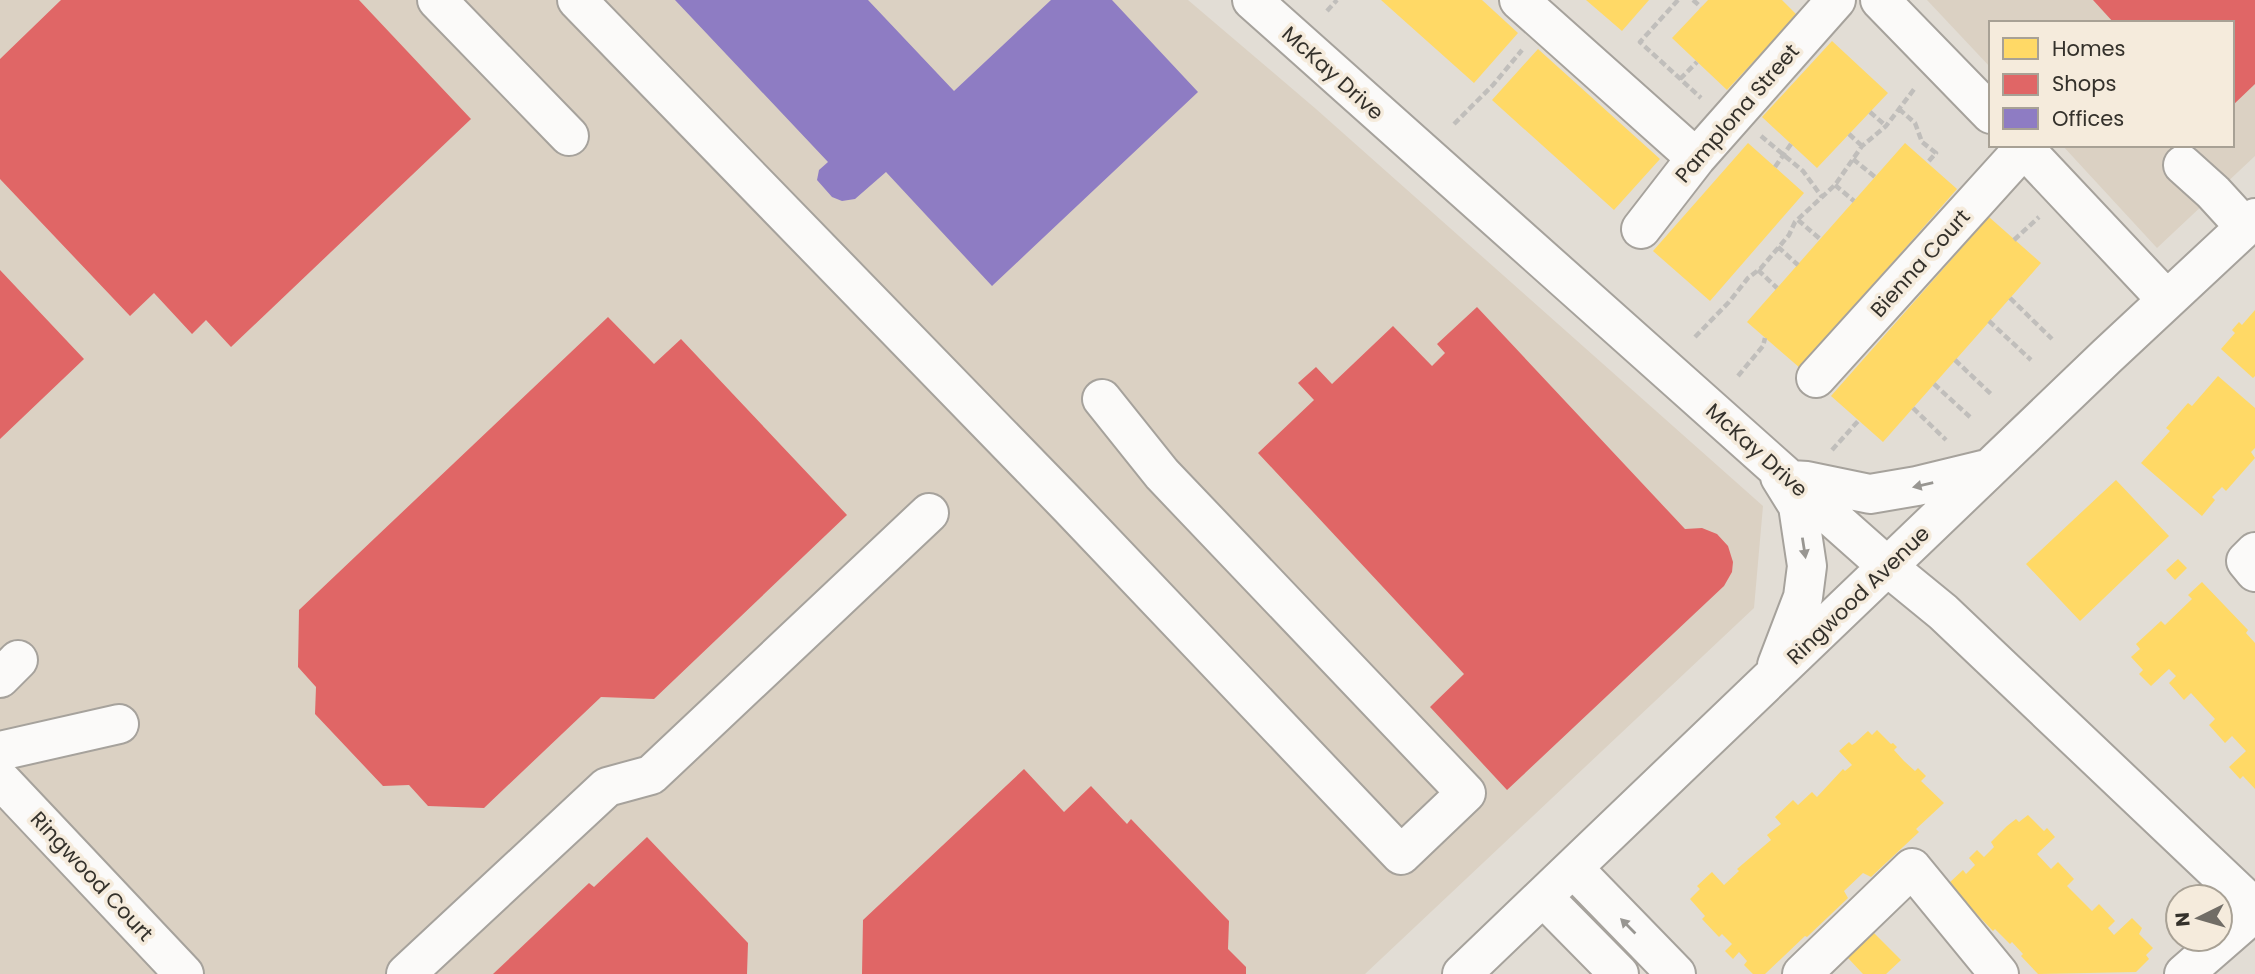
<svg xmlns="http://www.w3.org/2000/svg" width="2255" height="974" font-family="Poppins,sans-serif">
  <rect width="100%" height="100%" fill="#e2ddd5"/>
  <path fill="#dbd1c3" d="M0 0H1188L1316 109 1763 506 1754 608 1365 974H0Z
    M1927 0H2255V156L2157 248 2062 145H2232V23H1991V68Z"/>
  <path fill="#ffd966" d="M1381 0H1482L1518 33 1474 83Z
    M1586 0H1649L1622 31Z
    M1708 0H1782L1797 15 1727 90 1672 38Z
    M1832 41 1888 93 1817 168 1762 117Z
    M1538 49 1660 159 1614 210 1492 100Z
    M1748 143 1804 193 1710 301 1653 251Z
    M1905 143 1957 189 1800 368 1747 322Z
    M1989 217 2041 263 1883 442 1831 396Z
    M2255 310V376L2253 378 2221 349 2235 333 2232 330 2239 322 2242 325Z
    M2218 376 2255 408V448L2251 452 2255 458 2226 491 2222 487 2212 497 2215 500 2202 516 2141 463 2170 431 2166 428 2188 403 2192 406Z
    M2116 480 2169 536 2080 621 2026 564Z
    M2178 559 2187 568 2175 580 2166 570Z
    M2202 582 2248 630 2246 633 2255 643V789L2243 776 2240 779 2229 767 2246 751 2232 736 2225 743 2209 725 2215 719 2191 693 2184 700 2169 683 2176 676 2169 669 2151 686 2139 674 2143 670 2131 657 2140 649 2136 644 2161 621 2165 625 2192 599 2188 595Z
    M1877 730 1891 744 1893 743 1897 747 1894 750 1904 761 1915 771 1918 768 1926 776 1921 781 1944 803 1916 829 1919 832 1871 877 1863 873 1844 891 1848 898 1807 937 1805 936 1765 974H1753L1744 965 1747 961 1739 952 1733 959 1725 951 1732 944 1722 934 1719 937 1702 919 1705 916 1690 899 1700 889 1697 886 1712 872 1724 885 1739 871 1737 869 1771 840 1767 835 1781 824 1775 817 1793 800 1798 805 1812 792 1817 797 1843 769 1845 771 1852 765 1839 751 1849 742 1852 745 1855 743 1868 731 1872 735Z
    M2028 815 2044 831 2047 828 2055 837 2037 854 2051 869 2058 862 2074 879 2067 886 2092 911 2099 904 2115 921 2108 928 2114 935 2132 918 2142 928 2139 934 2153 948 2146 955 2149 959 2136 972 2038 974 2021 956 2023 954 2012 942 2010 944 1995 929 1993 931 1948 884 1963 870 1966 874 1975 865 1969 858 1977 850 1984 857 1994 847 1991 842 2007 826 2016 819 2019 822Z
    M1874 933 1901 960 1886 974H1863L1848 958Z"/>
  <path fill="#e06666" d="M61 0H359L471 119 231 347 206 320 192 334 154 293 130 316 0 179V59Z
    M2093 0H2255V84L2232 106V23H2114Z
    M0 270 84 359 0 439Z
    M1477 307 1685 529 1702 528 1717 534 1728 546 1733 562 1732 572 1724 586 1507 790 1430 707 1464 674 1258 453 1314 400 1298 383 1316 367 1332 384 1393 326 1432 366 1445 353 1437 344Z
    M608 317 654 364 681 339 847 515 654 699 601 697 484 808 428 806 409 785 383 786 315 714 316 687 298 667 299 610Z
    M1024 769 1064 812 1091 786 1127 824 1131 819 1229 921 1228 949 1246 967V974H862L863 920Z
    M647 837 748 943 747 974H493L589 883 594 887Z"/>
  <path fill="#8e7cc3" d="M675 0H868L954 91 1051 0H1112L1198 92 992 286 886 172 855 199 842 201 832 197 817 180 819 170 828 162Z"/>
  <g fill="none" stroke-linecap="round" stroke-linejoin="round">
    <g stroke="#a6a29c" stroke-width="42">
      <path id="minor" d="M437 0 569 136
        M577 0 1069 506 1401 855 1466 793 1162 474 1102 399
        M1252 0 1790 480 1888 567 1943 612 2255 908
        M1519 0 1696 158
        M1880 0 1991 114
        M2021 145 2166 299
        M2183 165 2213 192 2245 227
        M1641 229 1696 158 1836 0
        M1816 378 2024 148
        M1790 480 1807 481 1870 494 1917 486 1987 469
        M2255 552 2246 561 2255 572
        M1777 665 1803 597 1807 566 1798 506 1780 477
        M0 678 18 660
        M0 751 119 724
        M0 779 184 974
        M1573 868 1676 974
        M1543 897 1619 974
        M406 974 607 787 651 775 929 513
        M1462 974 2107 356 2255 218
        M1802 974 1912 868 1999 974
        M2184 974 2255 912"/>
    </g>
    <path stroke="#c0bebb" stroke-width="4.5" stroke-dasharray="7 3.5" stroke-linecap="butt" d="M1678 0 1640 42 1701 98
      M1693 0 1701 7
      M1327 11 1337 0
      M1680 79 1697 62
      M1899 109 1915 123 1922 142 1936 153 1927 163
      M1870 112 1886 126
      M1454 124 1493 85 1522 50
      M1849 134 1862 146
      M1761 136 1803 171 1822 197
      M1853 159 1875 177
      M1775 167 1791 144
      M1835 185 1854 201
      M1798 220 1820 239
      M2014 240 2039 217
      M1778 247 1798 265
      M1758 270 1777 288
      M2010 298 2052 339
      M1989 321 2031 360
      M1695 337 1729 302 1748 278 1761 268 1789 235 1795 222 1835 185 1862 146 1886 126 1915 88
      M1955 360 1993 396
      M1738 376 1763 346 1765 338
      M1934 384 1970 417
      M1913 408 1946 440
      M1832 450 1859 420"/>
    <use href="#minor" stroke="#fbfaf9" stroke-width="38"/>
  </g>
  <defs><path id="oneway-solid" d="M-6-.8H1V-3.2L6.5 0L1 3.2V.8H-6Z" transform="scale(1.75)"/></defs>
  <g fill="#989692">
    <use href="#oneway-solid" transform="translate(1923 485) rotate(167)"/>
    <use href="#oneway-solid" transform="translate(1804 548) rotate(81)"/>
    <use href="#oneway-solid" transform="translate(1628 926) rotate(-135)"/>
  </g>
  <g text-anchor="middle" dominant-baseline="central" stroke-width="7" stroke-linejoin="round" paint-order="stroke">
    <g font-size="21" fill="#34312b" stroke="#f5ebdc">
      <text transform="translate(1333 73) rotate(42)">McKay Drive</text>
      <text transform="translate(1737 113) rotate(-49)">Pamplona Street</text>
      <text transform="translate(1920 263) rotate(-48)">Bienna Court</text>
      <text transform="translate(1757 450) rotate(42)">McKay Drive</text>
      <text transform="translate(1858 595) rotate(-44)">Ringwood Avenue</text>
      <text transform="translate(92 876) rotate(47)">Ringwood Court</text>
    </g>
  </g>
  <rect x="1989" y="21" width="245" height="126" fill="#f5ebdc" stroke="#a8a195" stroke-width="2"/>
  <rect x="2003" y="38" width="35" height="21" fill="#ffd966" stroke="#a8a195" stroke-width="2"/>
  <text x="2052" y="56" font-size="21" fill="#34312b">Homes</text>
  <rect x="2003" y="74" width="35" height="21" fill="#e06666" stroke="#a8a195" stroke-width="2"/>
  <text x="2052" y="91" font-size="21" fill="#34312b">Shops</text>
  <rect x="2003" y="108" width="35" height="21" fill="#8e7cc3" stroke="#a8a195" stroke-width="2"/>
  <text x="2052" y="126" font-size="21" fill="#34312b">Offices</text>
  <g transform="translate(2199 918) rotate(265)"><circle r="33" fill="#f5ebdc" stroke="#a8a195" stroke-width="2"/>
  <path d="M0-5L12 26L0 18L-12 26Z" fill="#716d66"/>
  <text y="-10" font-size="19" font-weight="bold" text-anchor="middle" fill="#34312b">N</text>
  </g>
</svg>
